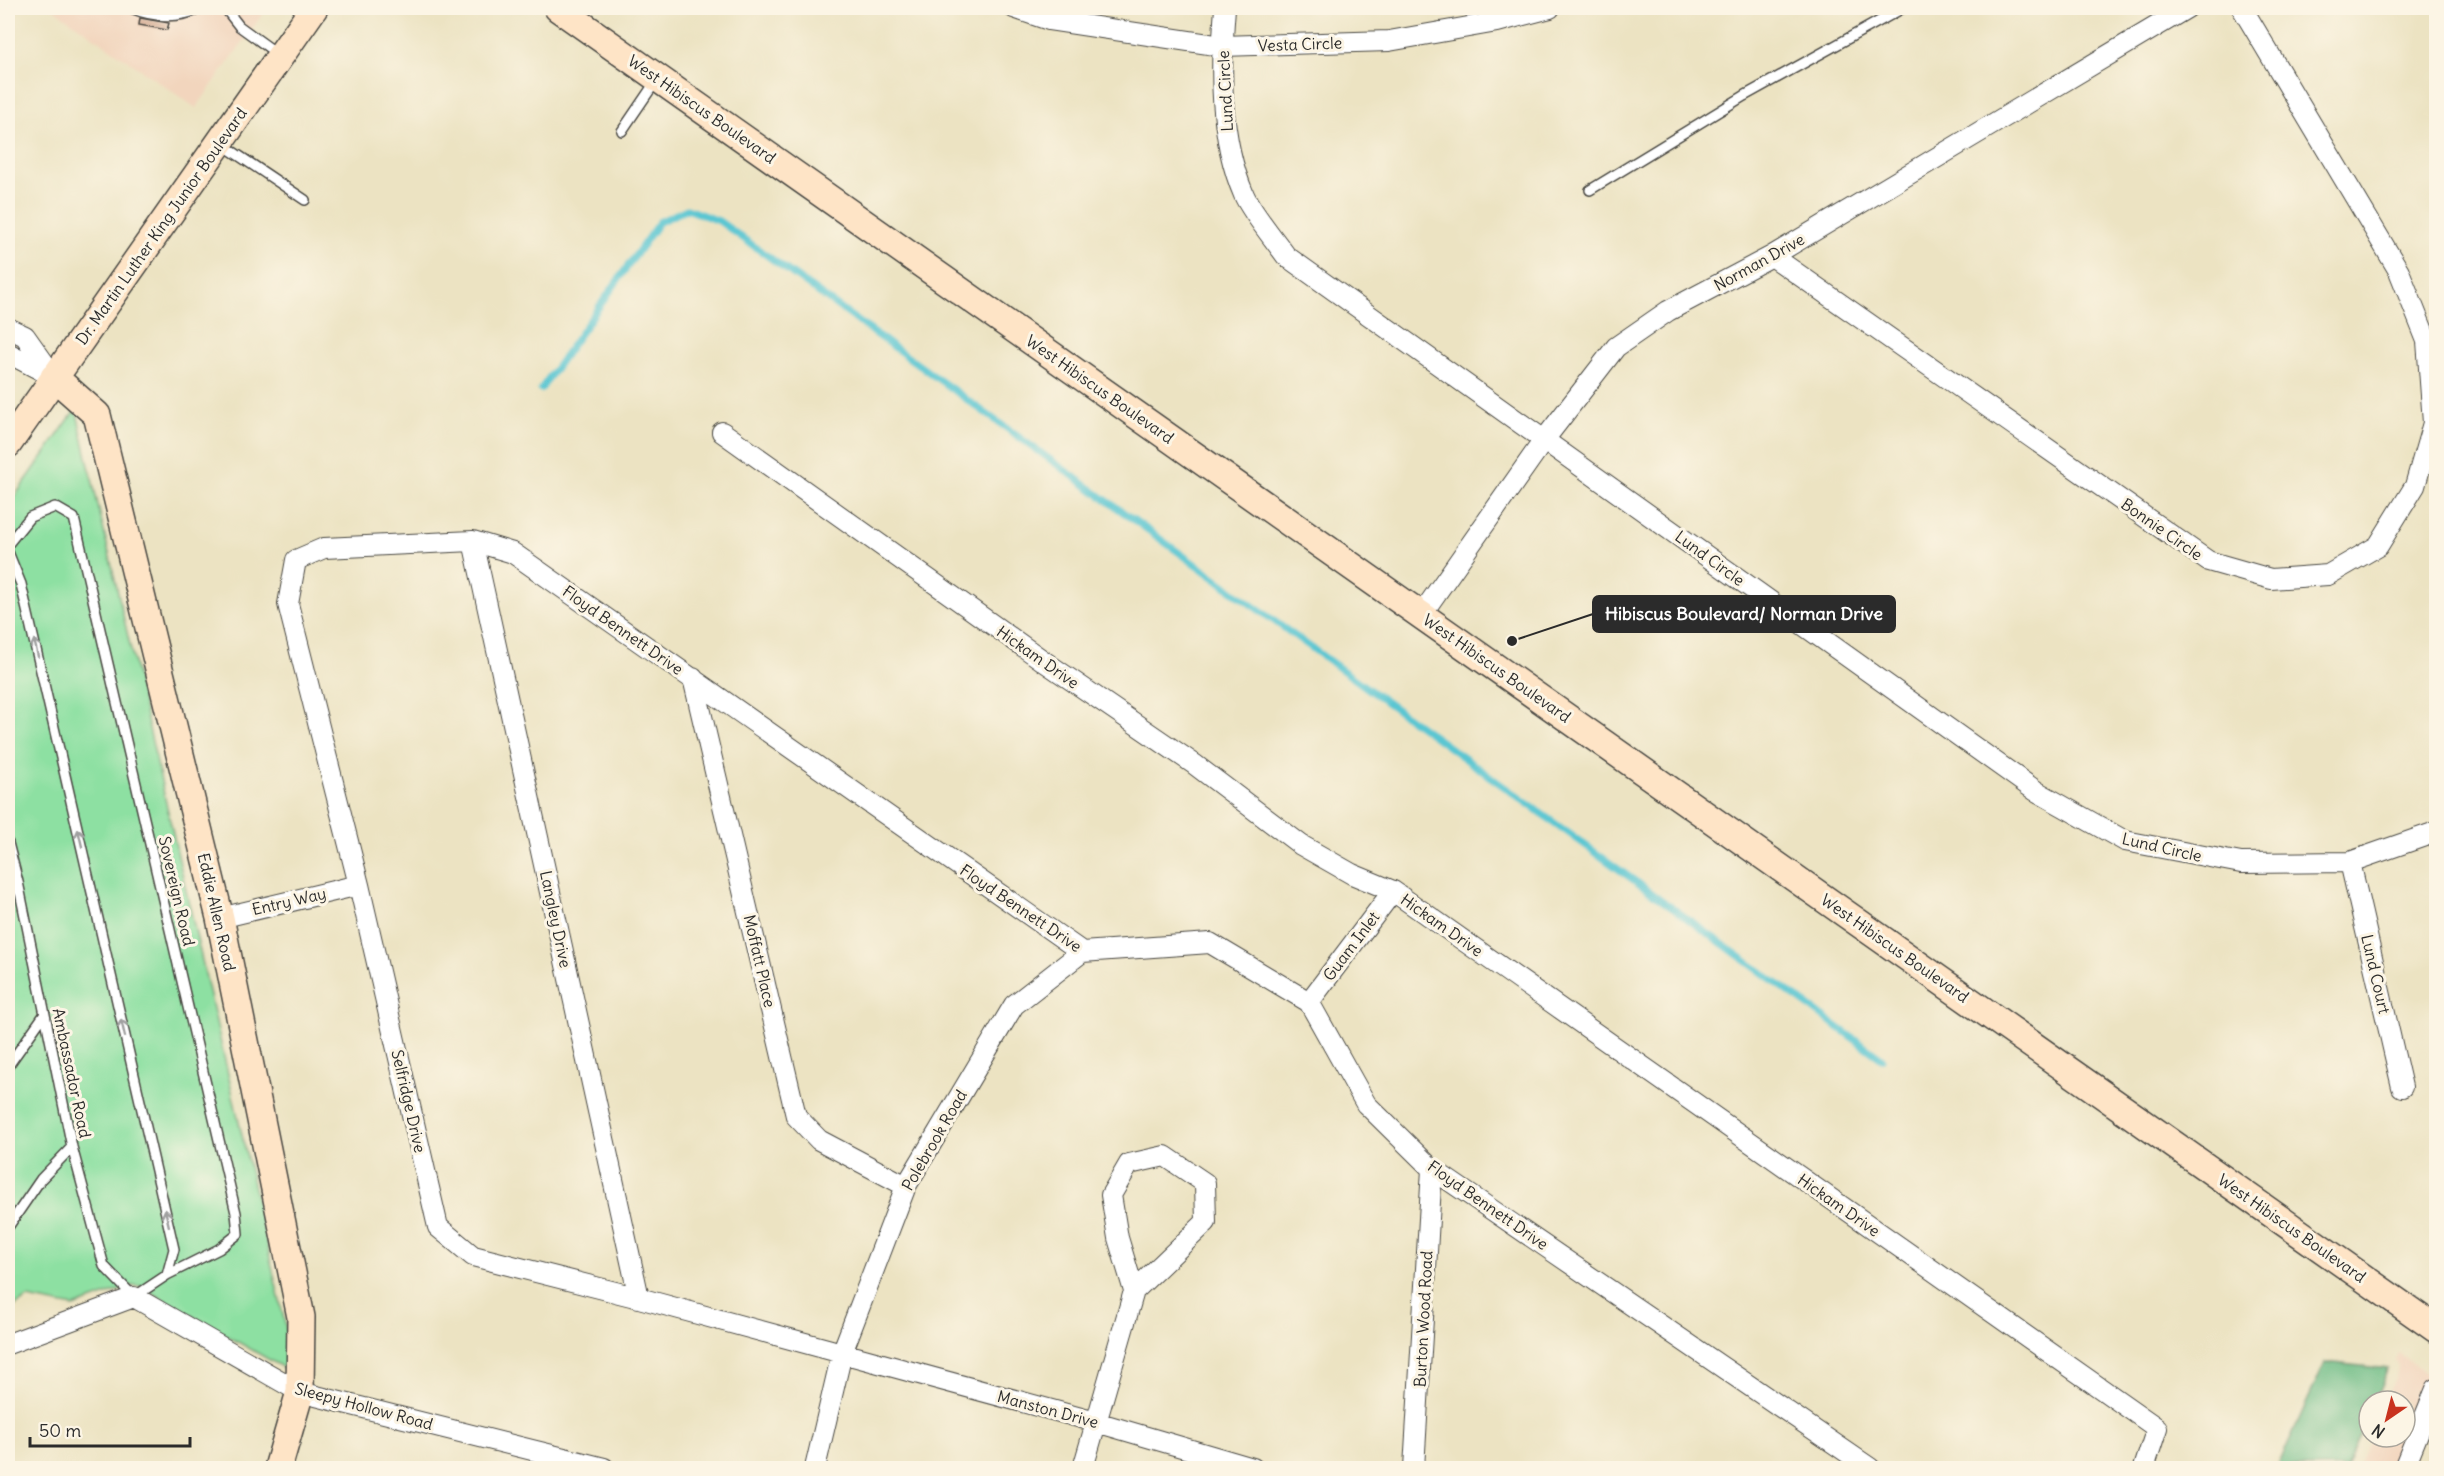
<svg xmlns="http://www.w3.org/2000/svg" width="2444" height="1476" font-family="Delius,sans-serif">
  <rect width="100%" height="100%" fill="#fcf5e5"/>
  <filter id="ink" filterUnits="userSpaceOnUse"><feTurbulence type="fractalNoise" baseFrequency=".0167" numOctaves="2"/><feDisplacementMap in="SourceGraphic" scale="12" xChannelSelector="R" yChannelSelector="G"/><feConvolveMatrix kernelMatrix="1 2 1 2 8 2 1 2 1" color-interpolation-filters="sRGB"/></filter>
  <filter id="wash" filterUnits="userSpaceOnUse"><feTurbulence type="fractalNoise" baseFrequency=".008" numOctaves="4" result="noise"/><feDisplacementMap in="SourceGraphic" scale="24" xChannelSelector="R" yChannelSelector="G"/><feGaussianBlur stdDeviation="1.35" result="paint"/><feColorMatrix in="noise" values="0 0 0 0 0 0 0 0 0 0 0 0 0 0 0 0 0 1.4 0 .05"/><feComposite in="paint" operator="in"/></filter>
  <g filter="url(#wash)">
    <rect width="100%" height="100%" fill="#ece3c2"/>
    <path fill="#f2d5bd" d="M52 8H267L196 108Z
      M2398 1353 2430 1376 2405 1436V1401H2385L2397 1373 2398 1367 2395 1361Z
      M2370 1437H2405L2392 1468H2357Z"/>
    <path fill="#8de0a2" stroke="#5c8666" stroke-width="1.5" d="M76 409 289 1341V1371L140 1286H131L74 1307 28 1298 8 1310V506Z"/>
    <path fill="#72be88" stroke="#4e745a" stroke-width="1.5" d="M2325 1362 2388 1369 2375 1401H2369V1414L2346 1468H2277Z"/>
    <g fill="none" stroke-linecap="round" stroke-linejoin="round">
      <path stroke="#5ac6d2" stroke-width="7" d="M541 389 659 222 687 209 719 221 1882 1059"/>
    </g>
    <g id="blocks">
      <path fill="#ca997e" d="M140 18 169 23 167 30 139 25Z"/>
    </g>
  </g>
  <g filter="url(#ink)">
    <use href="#blocks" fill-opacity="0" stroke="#484742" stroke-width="1.5"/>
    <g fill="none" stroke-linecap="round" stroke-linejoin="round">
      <g stroke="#484742" stroke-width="12">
        <path id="lane" d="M131 8C155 18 178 19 202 8
          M225 8 239 26 279 55
          M449 12 452 8
          M622 131 656 81
          M223 145 305 200
          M1590 190 1744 96 1903 8
          M8 544 30 517 55 507 74 518 236 1213 238 1234 219 1249 167 1275 134 1297 104 1266 72 1147 18 882 8 843
          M8 552 21 584 174 1249 167 1275
          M8 897 18 882
          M8 1066 44 1015
          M8 1227 41 1179 72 1147"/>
      </g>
      <g stroke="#484742" stroke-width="22">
        <path id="street" d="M1014 8 1049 20 1222 46 1389 41 1497 22 1550 8
          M1225 8C1220 69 1219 137 1244 195 1252 213 1274 239 1286 256L2036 791 2125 841 2241 863 2350 862 2436 832
          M1772 256 2208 561 2271 579 2328 575 2378 546 2415 486 2433 423 2427 341 2399 271 2242 8
          M8 328 25 336 54 377
          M8 353 50 375
          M722 432 1045 662 1194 764 1301 845 1352 874 1393 891 2157 1428 2144 1468
          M473 541 639 1298
          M1421 615 1544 440 1616 347 1668 311 1772 256 2187 8
          M693 678 796 1116 819 1140 906 1186
          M2350 862 2402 1087
          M220 918 359 885
          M1309 1002 1393 891
          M8 1344 134 1297 300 1392 604 1468
          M815 1468 842 1353 906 1186 1014 1005 1082 952
          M1083 1468 1134 1291 1206 1222 1205 1183 1165 1156 1129 1164 1111 1195 1118 1238 1134 1291
          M1253 1468 1096 1422 639 1298 473 1256 438 1227 359 885 288 604 296 560 324 548 473 541 513 553 1082 952 1210 943 1309 1002 1366 1104 1432 1169 1870 1468
          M1414 1468 1432 1169
          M2404 1468 2436 1389"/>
      </g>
      <g stroke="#484742" stroke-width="30">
        <path id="secondary" d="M558 8 2436 1329
          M54 377 97 415 220 918 301 1317 300 1392 278 1468
          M8 444 314 8"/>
      </g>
      <use href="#lane" stroke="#fff" stroke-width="9"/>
      <use href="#street" stroke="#fff" stroke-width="20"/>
      <use href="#secondary" stroke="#fee4c6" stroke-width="27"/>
    </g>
    <defs><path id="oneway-shaft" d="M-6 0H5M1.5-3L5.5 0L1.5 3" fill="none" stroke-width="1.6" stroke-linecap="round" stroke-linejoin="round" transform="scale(1.5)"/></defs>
    <g stroke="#a0a0a0">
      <use href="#oneway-shaft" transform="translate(36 648) rotate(-103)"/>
      <use href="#oneway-shaft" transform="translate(80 838) rotate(-103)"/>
      <use href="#oneway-shaft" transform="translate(123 1028) rotate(-103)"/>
      <use href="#oneway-shaft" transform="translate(167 1218) rotate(-103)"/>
    </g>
  </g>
  <g text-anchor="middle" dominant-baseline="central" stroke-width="6" stroke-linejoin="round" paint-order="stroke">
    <g font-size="16" fill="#2b2b2b" stroke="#fcf5e5">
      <text transform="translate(1300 44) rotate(-2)">Vesta Circle</text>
      <text transform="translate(1225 91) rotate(-93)">Lund Circle</text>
      <text transform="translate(702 109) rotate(35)">West Hibiscus Boulevard</text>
      <text transform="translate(161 226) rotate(-55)">Dr. Martin Luther King Junior Boulevard</text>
      <text transform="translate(1759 262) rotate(-29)">Norman Drive</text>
      <text transform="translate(1100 389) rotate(35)">West Hibiscus Boulevard</text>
      <text transform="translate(2162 529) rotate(35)">Bonnie Circle</text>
      <text transform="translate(1710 558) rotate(36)">Lund Circle</text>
      <text transform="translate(623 630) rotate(35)">Floyd Bennett Drive</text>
      <text transform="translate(1038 657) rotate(35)">Hickam Drive</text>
      <text transform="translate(1497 668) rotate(35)">West Hibiscus Boulevard</text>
      <text transform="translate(2162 847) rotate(13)">Lund Circle</text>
      <text transform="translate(177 891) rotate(77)">Sovereign Road</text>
      <text transform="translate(289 901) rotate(-13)">Entry Way</text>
      <text transform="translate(1021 908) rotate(34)">Floyd Bennett Drive</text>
      <text transform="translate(217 912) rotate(77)">Eddie Allen Road</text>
      <text transform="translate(556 919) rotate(78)">Langley Drive</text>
      <text transform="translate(1442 925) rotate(35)">Hickam Drive</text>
      <text transform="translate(1351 946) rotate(-53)">Guam Inlet</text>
      <text transform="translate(1895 948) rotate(35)">West Hibiscus Boulevard</text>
      <text transform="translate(760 961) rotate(77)">Moffatt Place</text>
      <text transform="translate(2376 974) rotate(77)">Lund Court</text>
      <text transform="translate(72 1073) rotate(78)">Ambassador Road</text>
      <text transform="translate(409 1101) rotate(77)">Selfridge Drive</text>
      <text transform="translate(934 1140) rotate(-60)">Polebrook Road</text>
      <text transform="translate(1488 1205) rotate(35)">Floyd Bennett Drive</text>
      <text transform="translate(1839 1205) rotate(35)">Hickam Drive</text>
      <text transform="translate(2292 1228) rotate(35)">West Hibiscus Boulevard</text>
      <text transform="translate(1423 1319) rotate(-87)">Burton Wood Road</text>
      <text transform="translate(364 1406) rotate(15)">Sleepy Hollow Road</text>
      <text transform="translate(1048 1409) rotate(15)">Manston Drive</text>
    </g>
  </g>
  <path fill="none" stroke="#2b2b2b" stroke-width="2" d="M1512 641L1593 614"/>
  <circle fill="#2b2b2b" stroke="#fcf5e5" stroke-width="2" cx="1512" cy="641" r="6"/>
  <rect fill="#2b2b2b" stroke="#2b2b2b" stroke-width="2" x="1593" y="596" width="302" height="36" rx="6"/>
  <g font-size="18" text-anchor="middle" font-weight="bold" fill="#fff">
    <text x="1744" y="620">Hibiscus Boulevard/ Norman Drive</text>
  </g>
  <rect width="2444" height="1476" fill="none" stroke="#fcf5e5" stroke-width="30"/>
  <g transform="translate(2387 1419) rotate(215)"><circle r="28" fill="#fcf5e5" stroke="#a8a49b" stroke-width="1.5"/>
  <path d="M0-4.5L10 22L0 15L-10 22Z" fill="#c8321e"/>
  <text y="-9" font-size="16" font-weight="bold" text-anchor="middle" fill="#2b2b2b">N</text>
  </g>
  <path d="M30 1437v9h160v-9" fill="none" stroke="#2b2b2b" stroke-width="3"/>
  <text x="39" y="1437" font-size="18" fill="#2b2b2b" stroke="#fcf5e5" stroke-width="4.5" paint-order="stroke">50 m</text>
</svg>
